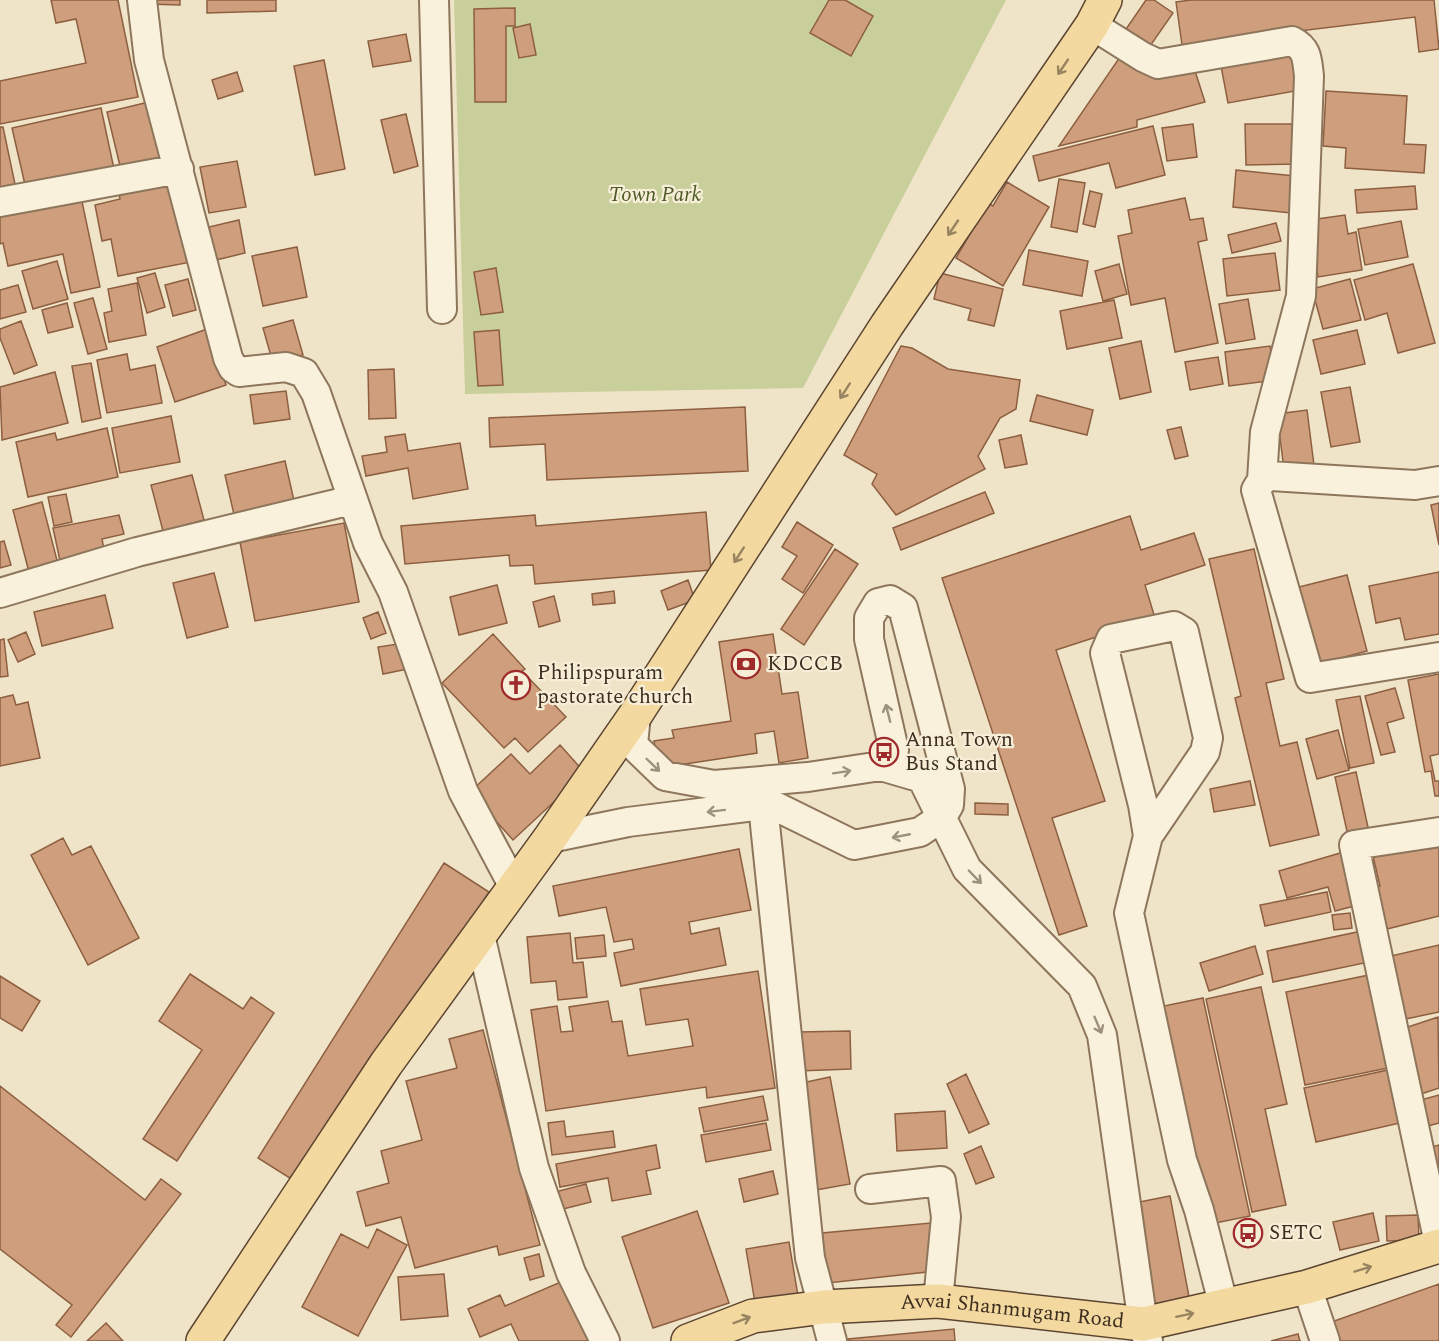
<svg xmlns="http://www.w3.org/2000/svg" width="1439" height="1341" font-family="Spectral,serif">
  <rect width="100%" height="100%" fill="#f0e4c8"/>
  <path fill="#c9cf9b" d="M454 0H1006L803 388 465 394Z"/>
  <path fill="#cf9f7d" stroke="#8d5f41" stroke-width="1.5" d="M51 0H118L138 97 0 124V81L86 63 76 19 56 23Z
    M148 0H180V5L148 4Z
    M207 0H276V11L207 13Z
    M829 0H845L873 16 851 56 810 33Z
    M1146 0H1154L1173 13 1148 49 1124 32Z
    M1191 0H1434L1439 49 1419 52 1415 17 1182 45 1176 2Z
    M515 8V26H506V102H475L474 9Z
    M530 24 536 55 519 58 513 28Z
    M406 34 411 61 373 67 368 41Z
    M1299 52 1306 89 1228 103 1221 66Z
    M1122 54 1195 71 1205 102 1137 120V127L1059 146Z
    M324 60 345 169 315 175 294 66Z
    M237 72 243 91 218 99 212 80Z
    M1326 91 1407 96 1404 144 1426 145 1424 173 1345 168 1346 148 1323 146Z
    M153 101 167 159 121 170 107 112Z
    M101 108 114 169 26 189 12 128Z
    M406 114 418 166 394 173 381 120Z
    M1193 124 1197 157 1167 161 1162 128Z
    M1245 124H1300L1301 164 1246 165Z
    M1153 126 1165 175 1116 188 1109 163 1039 181 1033 156Z
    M0 127H3L16 189 0 193Z
    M237 161 246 207 209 213 200 167Z
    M1236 170 1295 176 1291 213 1233 207Z
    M174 177 191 262 118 276 111 239 102 241 95 205 120 199 118 188Z
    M1059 179 1085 183 1077 232 1051 227Z
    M1007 182 1049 207 1003 286 956 258 988 203 993 206Z
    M1415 186 1417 209 1357 213 1355 190Z
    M1090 191 1102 194 1095 227 1083 224Z
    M80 192 100 287 71 293 63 254 8 266 3 243 0 244V209Z
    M1185 198 1190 220 1203 218 1207 240 1198 242 1218 343 1175 352 1165 298 1131 305 1118 236 1132 233 1128 210Z
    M1345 215 1348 234 1356 232 1362 270 1318 277 1310 220Z
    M239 220 245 253 216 260 209 227Z
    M1401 221 1408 257 1365 265 1358 229Z
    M1276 223 1281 241 1232 253 1228 235Z
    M297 247 307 297 263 306 252 256Z
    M1029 250 1088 261 1082 296 1023 285Z
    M1275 253 1280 290 1227 296 1223 259Z
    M57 261 68 299 33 309 22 271Z
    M1119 264 1127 294 1103 301 1095 271Z
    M1413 264 1435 343 1398 353 1387 313 1365 320 1354 280Z
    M496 268 503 312 481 315 474 272Z
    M155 273 165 307 147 313 137 278Z
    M940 273 1003 289 994 326 968 320 971 309 934 299Z
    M188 279 196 310 173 316 165 285Z
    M1350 279 1361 320 1323 329 1312 289Z
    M137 283 146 335 109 342 104 313 112 311 108 289Z
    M18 285 26 312 0 319V290Z
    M93 298 107 349 88 354 74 303Z
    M1248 299 1255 339 1226 344 1219 304Z
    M1114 300 1122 338 1067 349 1060 311Z
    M67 303 73 327 48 333 42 310Z
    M293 320 303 355 273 363 263 328Z
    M21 321 37 365 14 374 0 338V329Z
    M207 329 226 385 175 402 157 347Z
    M499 330 503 385 478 386 474 332Z
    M1357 330 1365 364 1321 374 1313 340Z
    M1141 341 1151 392 1120 399 1109 348Z
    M901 346 912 348 948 369 1020 380 1016 409 1000 418 978 456 985 469 896 515 872 484 877 474 844 455Z
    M1270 346 1275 380 1229 386 1225 352Z
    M127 354 130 370 155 365 162 403 107 413 97 360Z
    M1218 357 1223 384 1190 390 1185 362Z
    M91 363 101 418 82 422 72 366Z
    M394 369 396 418 369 419 368 370Z
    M55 372 68 423 2 440 0 387Z
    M1350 387 1360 442 1331 447 1321 392Z
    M286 391 290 419 254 424 250 395Z
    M1037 395 1093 410 1087 435 1030 421Z
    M745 407 748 471 547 480 545 444 490 447 489 418Z
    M1307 410 1316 481 1286 485 1277 414Z
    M171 416 180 462 120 473 112 428Z
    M1181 427 1188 456 1175 459 1167 430Z
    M107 428 118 477 28 497 16 442 55 433 57 440Z
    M405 434 408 451 460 443 468 489 413 499 408 468 366 476 362 456 387 452 385 437Z
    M1021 435 1027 464 1005 468 999 440Z
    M285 461 295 505 235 519 225 475Z
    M192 475 204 520 163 531 151 485Z
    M985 492 994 513 901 550 893 528Z
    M66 494 72 522 54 526 48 497Z
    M42 502 60 572 31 580 13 510Z
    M1439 503V545L1431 505Z
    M706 512 711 570 535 584 533 565 510 566 509 555 405 564 401 526 535 515 536 526Z
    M119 515 124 534 102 539 106 560 62 570 53 528Z
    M1130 516 1141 550 1194 533 1205 565 1145 585 1155 618 1056 650 1105 801 1052 818 1087 926 1059 935 942 578Z
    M797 522 833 545 803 593 782 579 797 556 782 547Z
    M344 523 359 602 255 621 240 542Z
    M4 541 11 565 0 568V542Z
    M835 549 858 564 804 645 781 629Z
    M1254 549 1284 679 1266 683 1280 746 1297 742 1319 835 1270 846 1235 698 1241 696 1209 559Z
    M1439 572V634L1405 640 1400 618 1376 623 1369 586Z
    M214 573 228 627 187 638 173 583Z
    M1347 575 1367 651 1315 665 1295 588Z
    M688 580 695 600 668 610 661 591Z
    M497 585 507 623 459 635 450 597Z
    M614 591 615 603 593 605 592 594Z
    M105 595 113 628 42 646 34 612Z
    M554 596 560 621 539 627 533 602Z
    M378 612 386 633 371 639 363 618Z
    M26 632 35 654 18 662 8 640Z
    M493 634 525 669 522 671 566 717 528 752 515 738 504 748 442 683Z
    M773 634 782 694 798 692 808 758 779 763 774 731 755 734 757 753 659 768 654 741 674 738 672 730 731 721 719 642Z
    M4 639 8 676 0 677V640Z
    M404 643 408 669 383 674 378 647Z
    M1439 674V754L1430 756 1435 781H1439V796H1435L1431 771 1425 772 1408 680Z
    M1395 688 1404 718 1387 723 1395 752 1381 755 1365 696Z
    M13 695 16 705 28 702 40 758 0 766V698Z
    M1360 696 1374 763 1350 768 1336 700Z
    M1338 730 1349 770 1317 779 1306 739Z
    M560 745 585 773 513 840 470 792 511 754 530 774Z
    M1356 772 1369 832 1348 836 1335 777Z
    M1250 781 1255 805 1214 812 1210 789Z
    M975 803 1008 804V815L975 814Z
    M63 838 72 855 91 846 139 938 88 965 31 855Z
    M1428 843 1429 849 1439 847V916L1387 929 1377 887 1380 886 1373 856Z
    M739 849 751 910 689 922 691 934 719 928 726 965 621 986 614 953 634 949 632 939 614 942 606 907 559 916 553 886Z
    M1347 851 1362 904 1335 911 1328 887 1287 898 1279 871Z
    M444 863 489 892 304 1187 258 1158Z
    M1327 892 1331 912 1265 926 1260 905Z
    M1350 913 1352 928 1334 930 1332 915Z
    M1362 931 1369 962 1273 982 1267 951Z
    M570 933 573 963 583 962 587 997 558 1000 556 981 531 983 527 937Z
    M604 935 606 956 577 959 575 938Z
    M1439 945V1012L1396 1021 1382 958Z
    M1255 946 1263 974 1209 991 1200 963Z
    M758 971 775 1088 707 1098 706 1087 546 1111 531 1010 557 1006 561 1032 573 1031 569 1007 608 1001 612 1022 622 1021 628 1056 693 1046 688 1019 646 1025 640 989Z
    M190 974 243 1009 251 997 274 1013 177 1161 143 1139 202 1050 159 1021Z
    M1369 975 1388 1068 1305 1085 1286 992Z
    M0 976 40 1001 22 1031 0 1018Z
    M1261 987 1287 1104 1265 1109 1286 1205 1252 1212 1206 999Z
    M1203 998 1250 1216 1210 1224 1164 1006Z
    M1438 1017 1439 1088 1421 1094 1399 1030Z
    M483 1030 540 1245 499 1255 497 1246 415 1268 401 1217 366 1226 357 1192 389 1183 381 1151 422 1140 406 1081 457 1068 449 1039Z
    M850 1031 851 1069 798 1071 797 1032Z
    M1388 1070 1400 1123 1316 1142 1304 1088Z
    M966 1074 989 1124 969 1133 947 1084Z
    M830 1077 850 1184 810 1191 797 1084Z
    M0 1086 145 1200 161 1179 181 1194 71 1337 56 1325 72 1305 0 1249Z
    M1439 1095V1123L1424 1127 1417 1101Z
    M763 1096 768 1120 704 1132 699 1108Z
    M945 1111 947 1148 897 1151 895 1114Z
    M564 1121 566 1137 613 1131 615 1147 552 1155 548 1123Z
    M766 1123 771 1150 706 1162 701 1135Z
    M656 1145 660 1168 646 1171 651 1194 612 1201 608 1178 560 1187 556 1164Z
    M1439 1145V1190L1428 1148Z
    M981 1146 994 1177 976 1184 964 1154Z
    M773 1171 778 1194 744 1202 739 1179Z
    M586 1184 591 1202 559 1210 555 1192Z
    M1170 1196 1190 1302 1153 1309 1134 1203Z
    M697 1211 729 1303 653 1328 622 1237Z
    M1373 1213 1379 1241 1340 1250 1333 1222Z
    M1418 1215 1419 1240 1387 1241 1386 1216Z
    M931 1223 936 1271 828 1283 822 1233Z
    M377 1229 407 1245 358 1336 302 1307 341 1234 368 1248Z
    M789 1242 798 1296 755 1303 746 1249Z
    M539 1254 544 1276 530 1280 524 1258Z
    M444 1274 448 1316 401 1320 398 1277Z
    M570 1278 598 1341H519L511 1324 480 1337 468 1309 500 1295 505 1306Z
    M1439 1284V1341H1310L1306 1331Z
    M106 1323 123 1341H87Z
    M954 1329 955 1341H848V1339Z
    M1298 1334 1300 1341H1271Z"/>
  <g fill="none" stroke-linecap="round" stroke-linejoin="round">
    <g stroke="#8d765c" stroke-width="32">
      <path id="minor" d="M142 0 149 60 228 358 233 368 239 372 286 367 304 373 316 393 368 543 393 592 463 791 514 887
        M434 0 442 309
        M1092 25 1143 57 1158 64 1292 41C1308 49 1307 60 1309 76L1301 296 1265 432 1262 480
        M0 202 179 169
        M1439 481 1415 485 1270 476 1262 480 1256 490 1310 678 1439 657
        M0 593 137 552 352 500
        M636 714 633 745 665 776 714 785 808 777 881 766 922 778 967 869 1082 986 1102 1035 1143 1324 1148 1341
        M763 805 810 1258 832 1341
        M1439 832 1354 845 1439 1243
        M1148 836 1205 752 1208 738 1184 632 1174 626 1111 639 1105 653 1143 805 1148 836 1129 913 1182 1160 1199 1210 1224 1307
        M550 838 628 822 763 805 777 807 854 845 920 832 942 817 949 805 950 789 903 608 890 600 878 603 869 618V639L894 750 881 766
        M480 935 534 1168 571 1273 605 1341
        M870 1189 941 1181 946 1217 938 1301
        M1307 1287 1325 1341"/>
    </g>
    <g stroke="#5b4430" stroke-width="36">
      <g id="major">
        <path d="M203 1341 386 1064 550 838 636 714 887 325 1092 25 1105 0"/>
        <path id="s1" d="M688 1341 753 1316 824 1307 938 1301 1143 1324 1307 1287 1439 1246"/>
      </g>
    </g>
    <use href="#minor" stroke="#faf1dc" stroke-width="28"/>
    <use href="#major" stroke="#f3d9a0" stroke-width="33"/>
  </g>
  <defs><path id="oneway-shaft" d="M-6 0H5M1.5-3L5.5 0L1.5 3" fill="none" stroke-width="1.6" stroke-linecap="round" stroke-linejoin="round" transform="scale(1.5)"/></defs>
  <g stroke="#988460">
    <use href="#oneway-shaft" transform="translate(1063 67) rotate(124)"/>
    <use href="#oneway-shaft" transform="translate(953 228) rotate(124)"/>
    <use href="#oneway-shaft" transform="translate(845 391) rotate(123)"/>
    <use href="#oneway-shaft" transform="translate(739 555) rotate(123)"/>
    <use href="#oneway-shaft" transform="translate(1363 1269) rotate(-17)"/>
    <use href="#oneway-shaft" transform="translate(1185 1315) rotate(-12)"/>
    <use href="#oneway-shaft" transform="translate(742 1320) rotate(-21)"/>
  </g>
  <g stroke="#9c907e">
    <use href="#oneway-shaft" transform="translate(888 713) rotate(-104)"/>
    <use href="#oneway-shaft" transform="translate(653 765) rotate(44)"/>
    <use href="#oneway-shaft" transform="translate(842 772) rotate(-9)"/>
    <use href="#oneway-shaft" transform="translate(716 811) rotate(173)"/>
    <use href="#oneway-shaft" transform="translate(901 836) rotate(169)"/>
    <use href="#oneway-shaft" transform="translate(975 877) rotate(46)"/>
    <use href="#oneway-shaft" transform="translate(1098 1025) rotate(67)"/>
  </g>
  <defs>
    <g id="bank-ring" transform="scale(1.5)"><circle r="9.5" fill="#f7eed8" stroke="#9e2a2b" stroke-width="1.5"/><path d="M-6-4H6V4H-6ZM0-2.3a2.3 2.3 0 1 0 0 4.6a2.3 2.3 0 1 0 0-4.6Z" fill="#9e2a2b"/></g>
    <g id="church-ring" transform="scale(1.5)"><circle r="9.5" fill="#f7eed8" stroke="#9e2a2b" stroke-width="1.5"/><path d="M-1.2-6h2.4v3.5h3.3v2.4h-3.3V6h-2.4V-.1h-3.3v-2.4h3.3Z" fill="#9e2a2b"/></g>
    <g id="bus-ring" transform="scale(1.5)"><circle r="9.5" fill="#f7eed8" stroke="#9e2a2b" stroke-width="1.5"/><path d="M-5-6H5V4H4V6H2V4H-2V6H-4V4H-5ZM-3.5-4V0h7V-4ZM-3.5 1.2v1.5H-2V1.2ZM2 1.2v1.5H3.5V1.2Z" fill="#9e2a2b"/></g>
  </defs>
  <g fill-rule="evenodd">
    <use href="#bank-ring" x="746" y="664"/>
    <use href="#church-ring" x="516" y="685"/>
    <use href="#bus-ring" x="884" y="752"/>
    <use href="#bus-ring" x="1248" y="1233"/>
  </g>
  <g text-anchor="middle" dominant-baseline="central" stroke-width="4.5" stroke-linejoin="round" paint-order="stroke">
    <g font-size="21" font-style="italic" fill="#4d5a26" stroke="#f7eed8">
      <text x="655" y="195">Town Park</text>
    </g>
    <g font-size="21" fill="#3d2e20" stroke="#f7eed8" text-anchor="start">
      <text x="767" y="664">KDCCB</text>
      <text x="537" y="673">Philipspuram<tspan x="537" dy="24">pastorate church</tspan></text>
      <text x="905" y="740">Anna Town<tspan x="905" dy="24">Bus Stand</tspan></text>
      <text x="1269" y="1233">SETC</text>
    </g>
    <g font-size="21" fill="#3d2e20" stroke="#f7eed8">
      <text stroke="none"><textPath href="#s1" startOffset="330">Avvai Shanmugam Road</textPath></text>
    </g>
  </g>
</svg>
